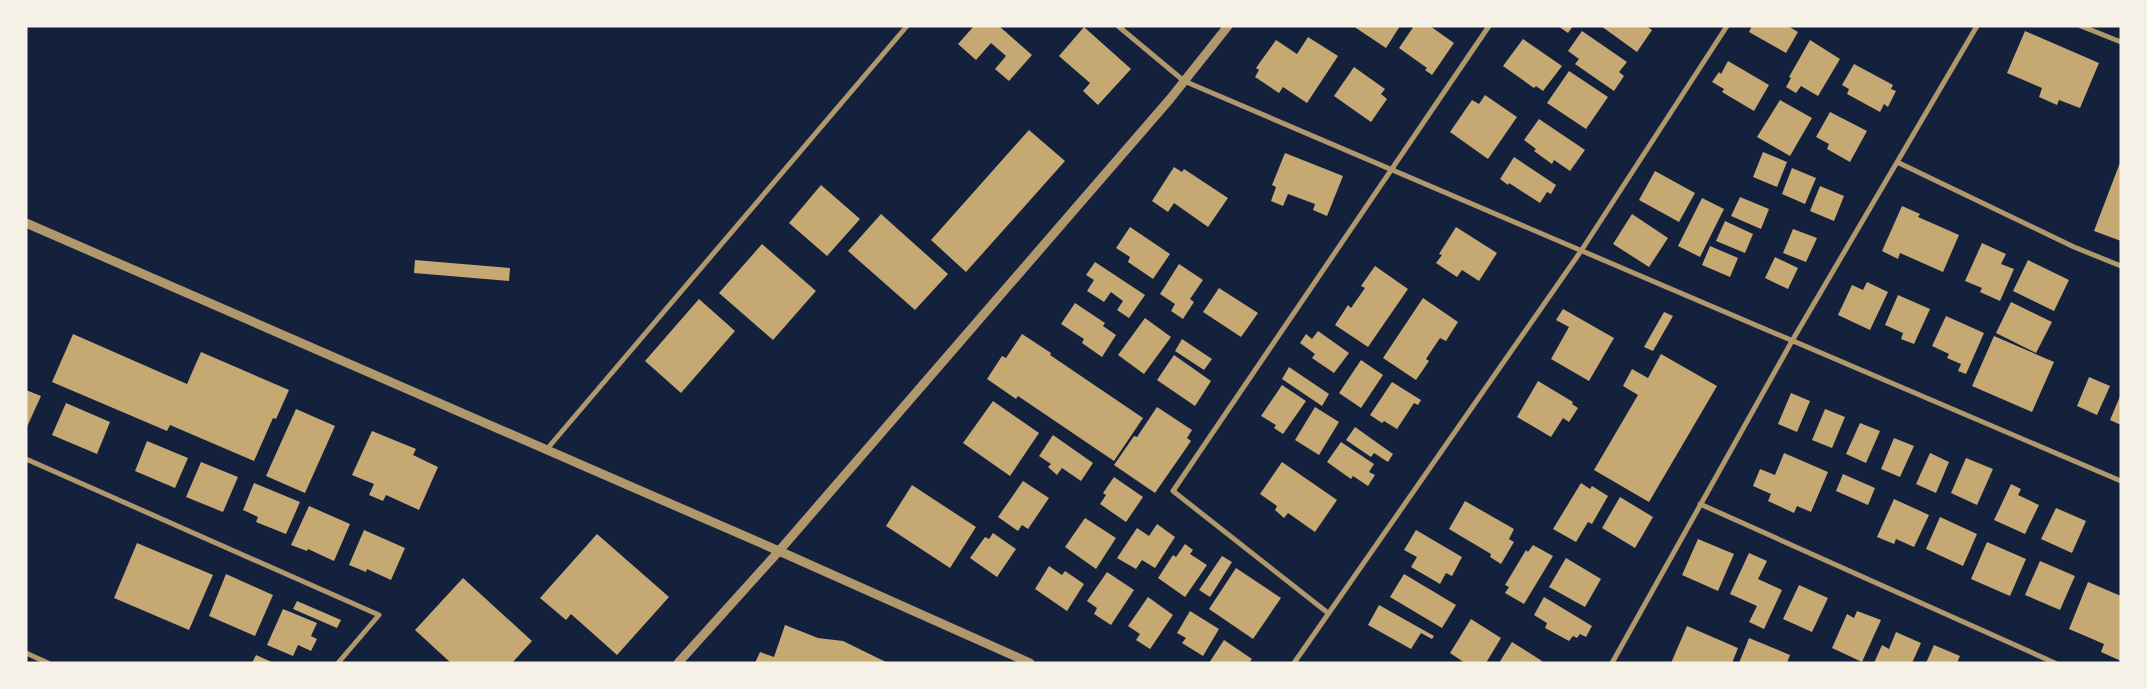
<svg xmlns="http://www.w3.org/2000/svg" width="2147" height="689" font-family="'Roboto Serif',serif">
  <rect width="100%" height="100%" fill="#14213d"/>
  <path fill="#c6a872" d="M974 26H999L1032 55 1009 81 995 69 1006 56 991 43 976 60 958 44Z
    M1353 26H1400L1386 48Z
    M1414 26H1430L1454 43 1432 75 1425 70 1427 68 1399 48Z
    M1558 26H1573L1568 33Z
    M1601 26H1646L1652 30 1637 52Z
    M1752 26H1788L1798 32 1786 53 1749 32Z
    M1084 27 1131 69 1098 105 1083 91 1090 83 1059 56Z
    M1582 31 1627 62 1619 72 1624 76 1614 91 1575 64 1579 59 1568 51Z
    M2025 31 2099 63 2080 108 2059 100 2057 105 2039 97 2042 88 2007 73Z
    M1308 37 1338 56 1307 103 1283 87 1279 93 1255 77 1259 70 1256 68 1276 40 1297 54Z
    M1523 39 1562 66 1543 91 1536 86 1534 88 1503 66Z
    M1810 40 1840 59 1818 96 1801 86 1796 93 1786 87 1791 78 1789 77Z
    M1728 61 1769 85 1754 111 1722 92 1724 89 1712 82 1719 72 1721 74Z
    M1854 64 1893 85 1891 89 1896 91 1888 107 1884 104 1880 112 1847 94 1849 89 1842 85Z
    M1354 67 1385 89 1381 94 1387 99 1371 122 1334 96Z
    M1569 71 1608 97 1586 129 1547 103Z
    M1485 95 1517 117 1488 159 1450 132 1472 100 1479 104Z
    M1780 100 1812 118 1790 156 1757 137Z
    M1830 112 1867 131 1850 162 1827 149 1829 144 1816 137Z
    M1539 119 1585 150 1570 171 1554 160 1552 164 1534 151 1536 149 1524 140Z
    M1029 130 1065 161 966 272 931 240Z
    M1763 152 1787 162 1777 187 1753 177Z
    M1285 153 1343 176 1327 216 1313 210 1315 204 1288 194 1283 206 1271 201 1276 187 1272 185Z
    M1514 157 1556 185 1551 194 1547 192 1540 203 1509 183 1508 185 1500 179Z
    M2121 160V241L2094 231Z
    M1174 167 1182 172 1184 169 1228 198 1208 227 1174 203 1168 212 1152 201Z
    M1792 168 1816 178 1805 204 1782 194Z
    M1655 171 1695 193 1679 222 1639 200Z
    M821 185 860 219 827 256 789 223Z
    M1820 186 1844 196 1834 221 1810 211Z
    M1740 197 1769 209 1761 229 1731 216Z
    M1702 198 1724 209 1700 257 1678 246Z
    M1902 206 1920 214 1918 217 1959 235 1943 272 1900 253 1898 259 1882 251Z
    M881 214 948 274 915 310 848 251Z
    M1632 214 1668 238 1649 267 1613 244Z
    M1725 221 1753 234 1745 253 1716 241Z
    M1130 227 1170 254 1153 279 1128 262 1130 257 1116 248Z
    M1456 227 1497 253 1479 281 1462 270 1457 277 1436 263 1442 255 1439 254Z
    M1793 229 1817 238 1806 262 1783 253Z
    M1982 243 2006 254 2001 264 2014 269 2000 301 1980 292 1982 288 1965 281Z
    M762 244 816 291 773 340 719 293Z
    M1710 246 1738 258 1730 277 1702 265Z
    M1775 257 1798 268 1788 289 1765 278Z
    M415 260 510 268 509 281 414 273Z
    M2028 260 2069 280 2054 311 2013 291Z
    M1095 262 1145 295 1129 318 1117 310 1123 301 1111 292 1104 302 1087 291 1094 280 1086 275Z
    M1179 264 1203 280 1190 299 1194 302 1183 319 1171 311 1175 304 1160 294Z
    M1375 266 1408 289 1368 347 1335 325 1348 305 1351 308 1365 288 1361 286Z
    M1867 282 1888 292 1870 330 1838 315 1852 285 1863 290Z
    M1219 288 1258 313 1241 337 1203 312Z
    M1898 295 1930 309 1914 344 1901 339 1903 333 1885 325Z
    M1423 298 1458 322 1446 341 1440 338 1426 359 1429 361 1416 380 1383 358Z
    M699 299 735 331 681 393 645 361Z
    M2011 302 2052 322 2036 353 1996 333Z
    M1075 303 1105 323 1103 326 1116 335 1102 357 1082 343 1084 339 1061 324Z
    M1563 309 1614 338 1589 381 1551 359 1569 327 1556 320Z
    M1664 312 1673 316 1653 351 1644 347Z
    M1946 316 1984 333 1966 374 1958 371 1961 364 1947 358 1949 354 1932 346Z
    M1145 318 1171 337 1144 374 1118 355Z
    M1318 331 1349 353 1334 373 1312 358 1315 354 1300 343 1306 334 1312 339Z
    M73 334 187 384 201 352 289 390 276 419 273 418 254 461 170 425 167 431 52 382Z
    M1022 334 1051 353 1050 355 1143 418 1114 461 1018 396 1016 399 987 379 1002 356 1006 358Z
    M1994 336 2054 362 2032 412 1972 386Z
    M1182 339 1212 359 1204 370 1175 351Z
    M1661 354 1717 386 1649 502 1594 470 1638 395 1623 386 1632 369 1648 378Z
    M1174 355 1211 381 1195 406 1157 380Z
    M1361 360 1383 375 1361 408 1339 393Z
    M1289 367 1329 394 1322 406 1282 379Z
    M2089 377 2110 386 2097 415 2077 406Z
    M1538 381 1573 402 1572 404 1578 408 1569 422 1563 418 1551 437 1517 417Z
    M1392 382 1421 400 1418 405 1414 403 1397 429 1384 421 1382 423 1370 415Z
    M1282 385 1306 401 1283 434 1274 428 1276 425 1261 416Z
    M26 390 41 396 26 429Z
    M1791 393 1810 401 1797 432 1778 424Z
    M2121 394V425L2110 420Z
    M993 401 1039 433 1010 476 963 443Z
    M66 403 110 422 97 454 52 435Z
    M1157 407 1192 430 1187 438 1191 441 1155 493 1114 465 1134 436 1137 437Z
    M1315 407 1339 422 1319 455 1295 440Z
    M296 409 335 426 305 493 266 476Z
    M1825 409 1845 417 1832 448 1812 440Z
    M1860 423 1880 431 1866 463 1846 454Z
    M1355 427 1393 454 1388 462 1374 453 1371 457 1346 440Z
    M372 431 416 449 413 455 438 467 419 510 386 495 383 501 369 495 374 484 352 475Z
    M1053 435 1093 463 1081 481 1062 468 1057 475 1048 467 1051 464 1039 456Z
    M1894 438 1914 446 1900 477 1881 469Z
    M147 441 188 458 175 488 135 471Z
    M1341 442 1374 464 1369 472 1375 475 1368 486 1353 476 1351 479 1327 462Z
    M1784 453 1828 472 1811 512 1797 506 1794 513 1768 501 1771 494 1753 486 1760 469 1775 475Z
    M1930 453 1949 462 1936 493 1916 484Z
    M1966 458 1993 469 1977 505 1951 493Z
    M201 462 238 477 223 512 186 497Z
    M1282 462 1337 500 1315 532 1288 513 1284 518 1275 510 1277 506 1260 494Z
    M1843 474 1875 488 1868 505 1836 491Z
    M1114 477 1143 497 1126 522 1100 504 1106 495 1103 493Z
    M1023 481 1049 498 1028 529 1022 525 1018 531 998 517Z
    M254 483 300 502 286 534 256 522 258 517 243 510Z
    M1581 483 1590 489 1592 486 1608 496 1592 524 1588 522 1576 542 1553 529Z
    M2011 484 2021 489 2018 495 2039 505 2025 534 1994 520Z
    M912 485 976 527 950 568 886 526Z
    M1620 497 1653 517 1635 548 1602 528Z
    M1894 499 1929 515 1914 547 1896 539 1894 544 1877 537Z
    M1465 501 1514 529 1509 539 1514 542 1501 564 1490 557 1491 554 1449 529Z
    M309 506 350 524 334 561 308 549 307 551 291 545Z
    M2056 508 2086 521 2072 553 2041 539Z
    M1940 517 1977 534 1963 566 1926 549Z
    M1085 518 1116 538 1096 569 1065 547Z
    M1157 524 1175 537 1155 568 1142 560 1136 569 1117 558 1137 528 1149 536Z
    M364 530 405 548 391 580 367 569 366 572 349 565Z
    M1416 530 1462 557 1452 576 1446 573 1440 584 1411 567 1417 557 1404 550Z
    M993 533 1016 549 997 577 970 558 985 537 989 539Z
    M597 534 669 597 617 655 571 614 566 620 540 598Z
    M1698 539 1734 554 1718 591 1682 575Z
    M1987 542 2026 559 2010 596 1971 579Z
    M137 543 213 575 189 630 114 598Z
    M1185 544 1193 550 1190 554 1207 565 1185 597 1158 578 1173 555 1176 557Z
    M1533 545 1553 556 1524 604 1505 593 1509 587 1505 585 1526 550 1528 552Z
    M1749 553 1767 561 1758 579 1782 590 1764 629 1749 622 1757 606 1730 594Z
    M1222 556 1232 562 1210 597 1199 590Z
    M1566 558 1601 579 1585 607 1549 587Z
    M2040 561 2075 576 2060 610 2025 595Z
    M1049 566 1062 575 1065 571 1084 584 1067 611 1035 589Z
    M1236 568 1281 598 1253 639 1209 609Z
    M1107 572 1134 590 1111 625 1094 614 1097 608 1087 601Z
    M226 574 273 595 255 636 209 616Z
    M1404 574 1456 605 1442 628 1390 597Z
    M463 578 532 641 512 663H451L415 630Z
    M2088 582 2121 596V661L2101 652 2104 644 2069 629Z
    M1799 585 1828 598 1812 632 1783 619Z
    M1148 597 1173 615 1150 649 1136 640 1140 634 1128 626Z
    M1544 597 1592 626 1586 637 1580 634 1577 638 1573 636 1569 641 1545 628 1547 623 1534 615Z
    M297 601 341 620 337 628 293 609Z
    M1379 605 1434 636 1432 639 1421 633 1411 649 1368 625Z
    M283 609 317 623 311 636 317 639 311 651 298 645 293 656 267 645Z
    M1190 611 1219 629 1203 656 1182 643 1186 638 1177 633Z
    M1857 611 1881 620 1862 662 1832 648 1847 614 1854 618Z
    M1471 619 1501 638 1486 663H1465L1450 653Z
    M785 625 818 638 843 641 888 663H755L760 652 774 657Z
    M1687 626 1738 648 1732 663H1671Z
    M1896 632 1921 643 1912 663H1874L1882 645 1889 649Z
    M1749 638 1790 655 1787 663H1739Z
    M1224 640 1252 659 1249 663H1209Z
    M1512 642 1542 661 1541 663H1499Z
    M1934 645 1960 656 1957 663H1926Z
    M256 655 274 663H252Z"/>
  <g fill="none" stroke-linecap="round" stroke-linejoin="round">
    <path stroke="#b1986c" stroke-width="5" d="M1118 26 1184 81 2121 481
      M2081 26 2121 42
      M1897 162 2074 247 2121 266
      M547 449 907 26
      M26 459 379 615 338 663
      M1700 504 2055 663
      M1328 613 1173 491 1489 26
      M26 653 48 663
      M1294 663 1581 251 1727 26
      M1612 663 1792 341 1977 26"/>
    <path stroke="#b1986c" stroke-width="9" d="M26 223 779 551 1030 663
      M678 663 779 551 1170 99 1228 26"/>
  </g>
  <rect width="2147" height="689" fill="none" stroke="#f6f1e7" stroke-width="55"/>
</svg>
